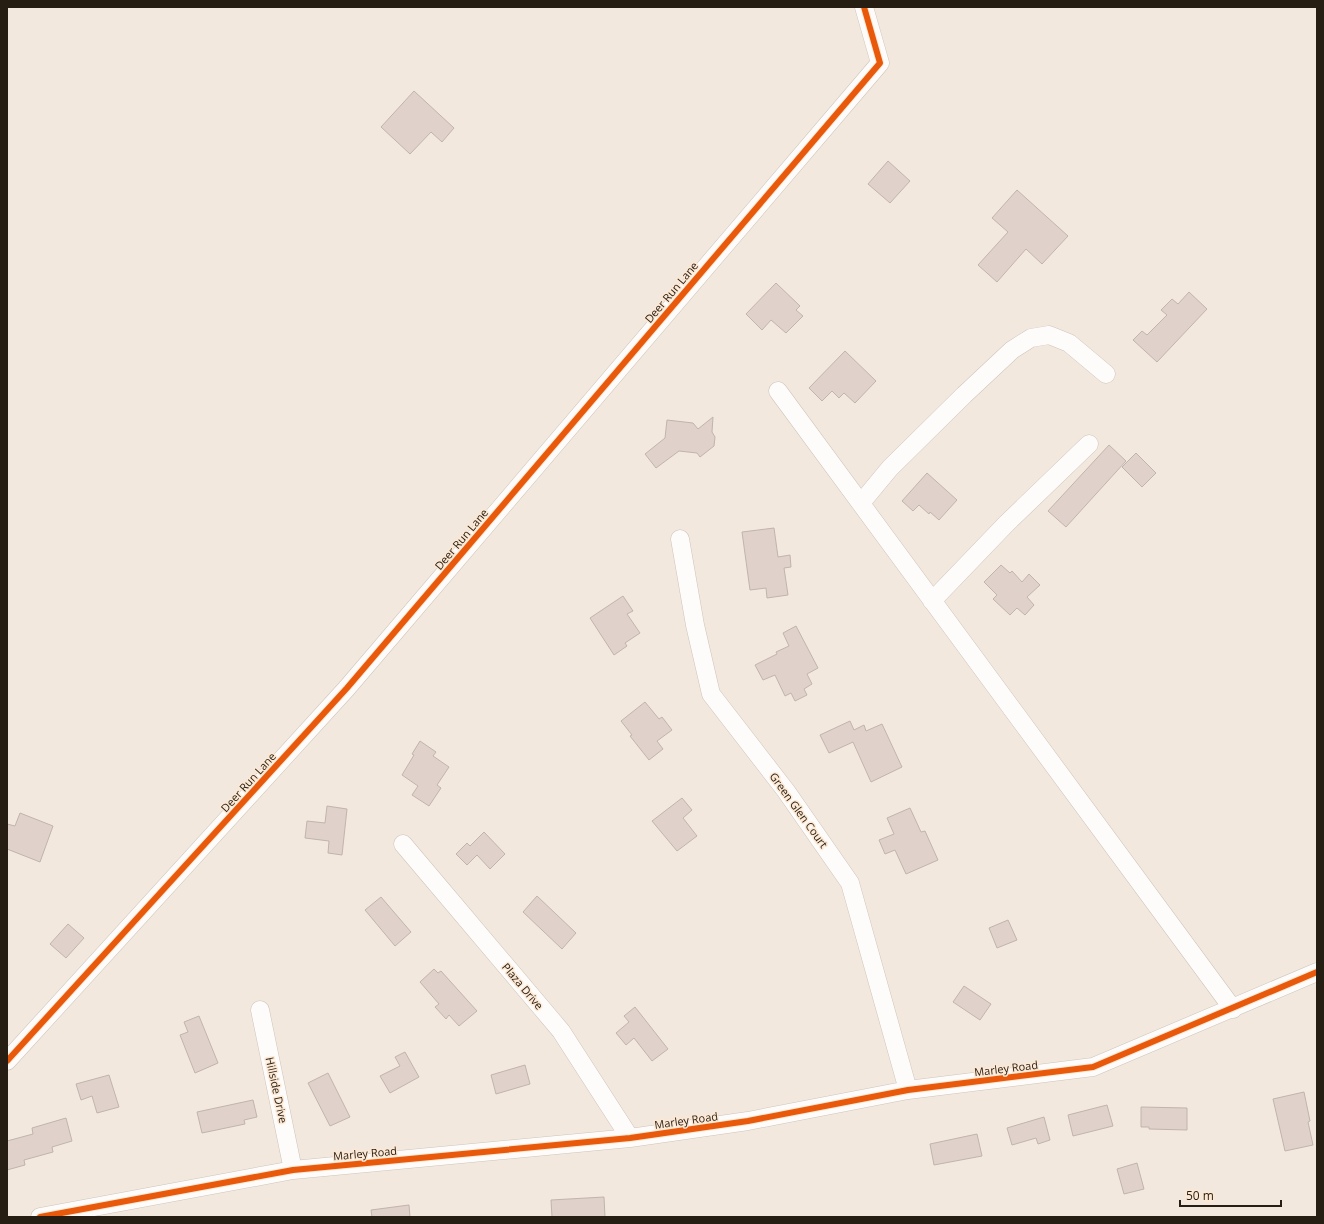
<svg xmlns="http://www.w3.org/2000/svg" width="1324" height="1224" font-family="'Open Sans',sans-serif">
  <rect width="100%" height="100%" fill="#f3e8dd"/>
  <path fill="#e0d1ca" stroke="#c0b4ae" d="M414 91 454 128 442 142 431 132 410 154 381 127Z
    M888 161 910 181 890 203 868 184Z
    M1017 190 1068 236 1042 264 1026 249 997 282 978 265 1008 232 992 218Z
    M776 283 800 306 796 310 803 316 786 333 771 320 762 330 746 314Z
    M1189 292 1207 309 1157 362 1133 340 1142 331 1147 335 1167 315 1161 310 1172 299 1178 304Z
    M845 351 876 381 855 403 844 393 839 398 832 391 822 401 809 388Z
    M713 417 712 432 715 437 714 446 700 457 697 453 679 451 656 468 645 454 665 438 667 420 693 423 698 429Z
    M1109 445 1126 461 1066 527 1048 511Z
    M1136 453 1156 473 1142 487 1122 467Z
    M927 473 957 500 939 520 930 512 929 514 919 505 913 511 902 501Z
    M774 528 778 557 790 555 791 567 784 568 788 595 767 598 766 588 750 590 742 532Z
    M1001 565 1010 573 1012 571 1022 582 1029 574 1040 585 1027 597 1034 605 1025 615 1017 608 1010 615 993 599 997 595 984 582Z
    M623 596 633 611 627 614 640 633 625 643 627 646 614 655 590 618Z
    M796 626 818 668 807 674 812 684 804 689 807 695 795 701 791 693 785 696 775 675 763 680 755 665 777 654 776 652 789 646 783 633Z
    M645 702 659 719 662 717 672 730 657 741 663 749 649 760 630 736 632 735 621 721Z
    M850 721 854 730 864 725 866 731 882 724 902 767 871 782 853 742 829 753 820 735Z
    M420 741 436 752 433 756 449 767 437 785 441 788 429 806 412 795 418 786 402 775 414 755 412 754Z
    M682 798 692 810 683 818 697 836 677 851 652 821Z
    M327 806 347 809 342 855 328 853 329 841 305 838 307 821 325 823Z
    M910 808 921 832 925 831 938 860 906 874 895 850 885 854 879 840 894 834 887 818Z
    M20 813 53 826 40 862 7 849V824L15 826Z
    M484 832 505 854 490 869 477 855 467 865 456 854 467 843 470 846Z
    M537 896 576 933 562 949 523 912Z
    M381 897 411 932 395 946 365 910Z
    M1008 920 1017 940 997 948 989 928Z
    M68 924 84 938 66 958 50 944Z
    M434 969 438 973 441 971 477 1011 459 1026 449 1015 446 1019 435 1007 439 1004 420 982Z
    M964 986 991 1004 980 1020 953 1002Z
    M635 1007 668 1049 652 1061 634 1038 626 1045 616 1033 629 1022 624 1016Z
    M199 1016 218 1063 195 1073 180 1035 188 1032 184 1022Z
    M405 1052 419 1077 390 1093 380 1076 400 1066 395 1057Z
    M525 1065 530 1084 496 1094 491 1075Z
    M328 1073 350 1117 330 1126 308 1083Z
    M109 1075 119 1107 97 1113 92 1096 81 1100 76 1084Z
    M1304 1092 1310 1121 1308 1122 1313 1145 1285 1151 1273 1099Z
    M253 1100 257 1117 244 1120 245 1124 202 1133 197 1112Z
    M1107 1105 1113 1126 1073 1136 1068 1115Z
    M1141 1107 1187 1108V1130L1149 1129V1127H1141Z
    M1044 1117 1050 1140 1038 1144 1036 1138 1012 1145 1007 1128Z
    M66 1118 72 1141 52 1147 53 1152 24 1160 25 1165 7 1170V1141L33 1134 32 1128Z
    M977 1134 982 1156 934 1165 930 1144Z
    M1137 1163 1144 1189 1124 1194 1117 1169Z
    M604 1197 605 1217H552L551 1200Z
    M409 1205 410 1217H372L371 1210Z"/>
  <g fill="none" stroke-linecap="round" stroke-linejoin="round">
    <g stroke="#cdc4ba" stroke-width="19">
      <path id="minor" d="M778 391 1233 1009
        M861 503 890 468 964 395 1012 350 1031 338 1049 335 1069 343 1106 374
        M680 539 695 625 711 694 786 791 850 883 908 1090
        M932 601 1006 524 1089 444
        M403 844 561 1031 630 1138
        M260 1010 293 1170
        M7 1061 347 688 880 63 864 7
        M40 1217 293 1170 630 1138 748 1121 908 1090 1093 1067 1317 972"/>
    </g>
    <use href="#minor" stroke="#fdfcfa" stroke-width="18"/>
    <g stroke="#fde8d3" stroke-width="8">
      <path id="cycleway" d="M7 1061 347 688 880 63 864 7
        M40 1217 293 1170 630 1138 748 1121 908 1090 1093 1067 1317 972"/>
    </g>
    <use href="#cycleway" stroke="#e8590c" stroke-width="6"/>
  </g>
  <g text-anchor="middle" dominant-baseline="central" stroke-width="3" stroke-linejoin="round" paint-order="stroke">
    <g font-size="11" fill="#261d13" stroke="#fde8d3">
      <text transform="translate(671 292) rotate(-50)">Deer Run Lane</text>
      <text transform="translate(461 539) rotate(-50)">Deer Run Lane</text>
      <text transform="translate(248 782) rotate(-48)">Deer Run Lane</text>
      <text transform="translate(799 810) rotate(54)">Green Glen Court</text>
      <text transform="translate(523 986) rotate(50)">Plaza Drive</text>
      <text transform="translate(1006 1068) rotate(-7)">Marley Road</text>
      <text transform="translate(277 1090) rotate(78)">Hillside Drive</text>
      <text transform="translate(686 1120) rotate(-8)">Marley Road</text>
      <text transform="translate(365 1153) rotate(-5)">Marley Road</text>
    </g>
  </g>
  <rect width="1324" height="1224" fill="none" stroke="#261d13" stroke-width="16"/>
  <path d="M1180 1200v6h101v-6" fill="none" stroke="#261d13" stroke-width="2"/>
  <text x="1186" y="1200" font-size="12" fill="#261d13" stroke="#fde8d3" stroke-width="3" paint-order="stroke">50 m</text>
</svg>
